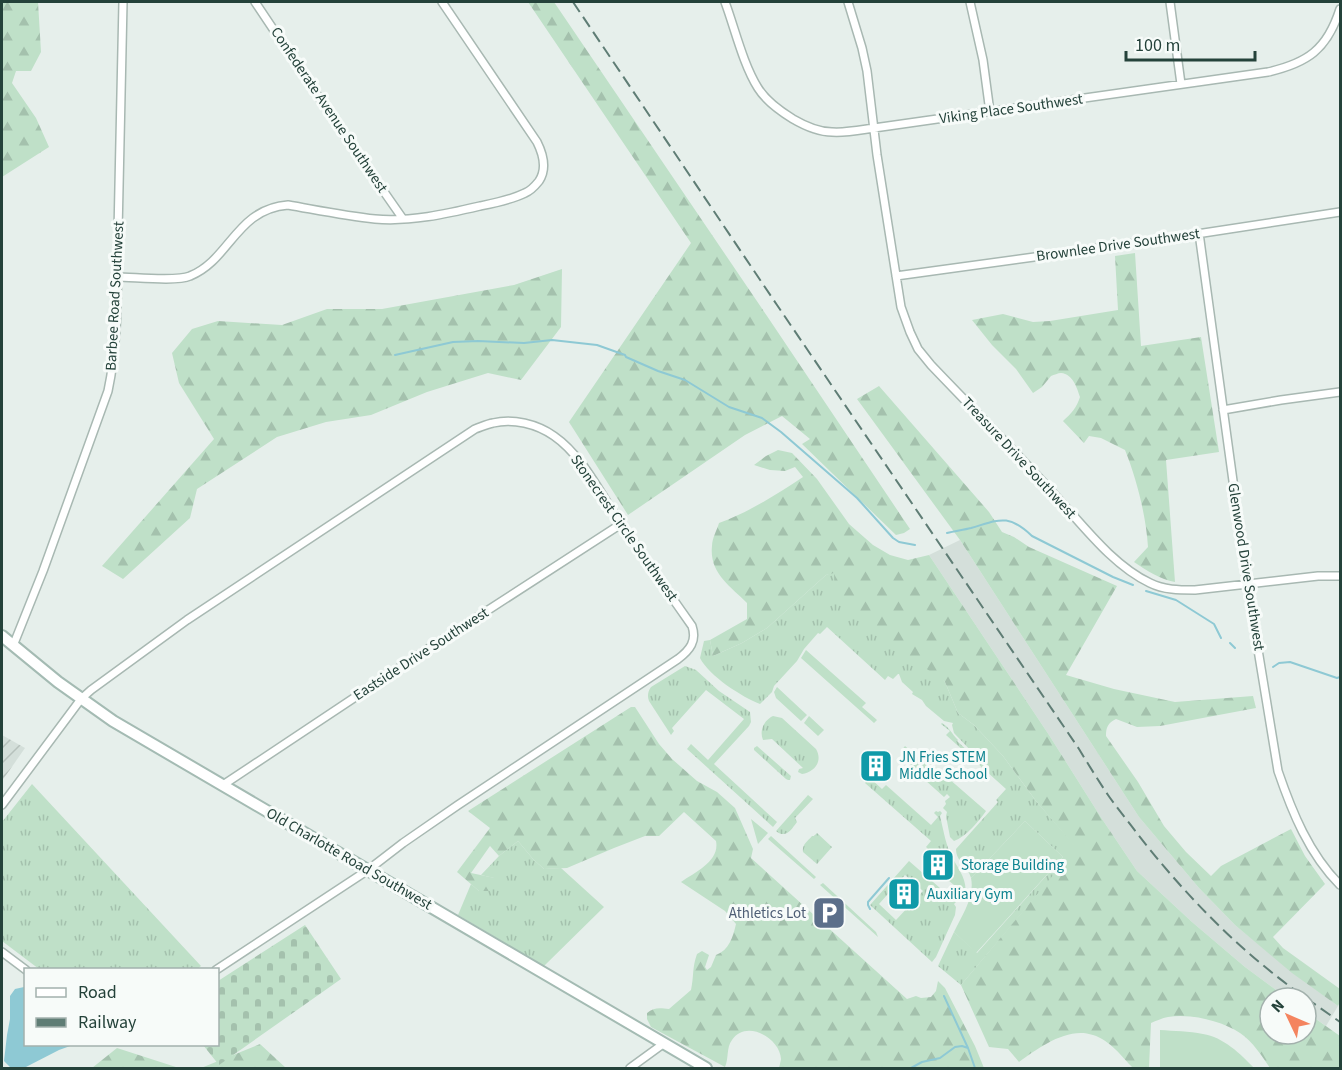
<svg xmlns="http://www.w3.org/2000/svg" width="1342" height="1070" font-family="'Source Sans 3',sans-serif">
  <defs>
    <pattern id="industrial-furrows" width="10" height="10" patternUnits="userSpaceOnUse" patternTransform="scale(1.5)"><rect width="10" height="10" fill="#d4dfda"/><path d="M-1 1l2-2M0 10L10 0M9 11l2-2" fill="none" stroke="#b6c1bc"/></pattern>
    <pattern id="grass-tufts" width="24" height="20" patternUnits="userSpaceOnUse" patternTransform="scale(1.5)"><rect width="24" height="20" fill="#bfe0c8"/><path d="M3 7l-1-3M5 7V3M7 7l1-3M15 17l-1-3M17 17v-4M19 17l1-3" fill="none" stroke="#a4c1ad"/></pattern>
    <pattern id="forest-firs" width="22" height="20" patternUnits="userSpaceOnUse" patternTransform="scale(1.5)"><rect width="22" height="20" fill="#bfe0c8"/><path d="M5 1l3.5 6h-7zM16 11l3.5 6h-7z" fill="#a4c1ad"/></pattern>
    <pattern id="cemetery-stones" width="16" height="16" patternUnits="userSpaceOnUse" patternTransform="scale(1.5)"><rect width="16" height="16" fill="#bfe0c8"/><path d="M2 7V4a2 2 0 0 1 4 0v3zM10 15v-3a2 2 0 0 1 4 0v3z" fill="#a4c1ad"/></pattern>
  </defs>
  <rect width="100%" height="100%" fill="#e6efeb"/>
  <path fill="#d4dfda" d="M960 540 1139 817 1199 888 1235 925 1292 972 1338 1006 1326 1026 1306 1012V998H1287L1245 967 1192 922 1137 871 1102 819 1049 735 929 555Z"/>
  <path fill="url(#industrial-furrows)" d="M2 735 25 748 2 781Z"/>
  <path fill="url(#grass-tufts)" fill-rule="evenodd" d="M834 572 945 682 958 713 974 725 1003 756 1036 801 1077 848 961 985 938 966 954 932 977 953 1063 857 1025 821 971 878C968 866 956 862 956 849L998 802 996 800 1006 789 946 735 950 731 941 724 942 723C949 727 952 734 958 740L957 741 970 753 972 752 954 733 952 725 953 723 944 721 926 706 922 700 912 694 913 692 902 682 899 674H898L893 679 888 676 885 680 827 627 820 634 818 633 804 649 797 661 774 686 772 692 760 704C742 697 709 676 700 658L704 641 710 640 713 656 742 643 767 628 826 575Z
    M806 650 866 703 862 707 877 720 874 723 801 658Z
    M685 666 696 670 719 691 750 712 751 722 749 726 714 764 777 822 773 827 687 749 691 744 708 760 744 719 706 690 672 728 674 731 671 735 649 701C647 696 648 691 651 687Z
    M777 687 807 715 801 721 776 698 774 692Z
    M773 716 782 718 816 749C823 761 815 772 802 774L798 772 799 769 803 768 772 739 763 740C759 731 764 720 773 716Z
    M809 716 824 730 818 736 804 723Z
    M757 746 791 776 790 780H788L786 779 754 750V748Z
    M905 746 922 761 925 758 986 811C979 821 966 837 954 841L950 837 946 816 947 812 943 808 946 804 945 801 950 797 947 794 944 797 906 763 909 759 901 751Z
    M870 778 882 789 886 785 931 825 938 817 934 813 936 811 938 812 940 811 942 813 940 816C943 828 945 841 950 853 958 870 970 880 964 901L954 885 943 876 949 869 926 847 931 841 865 783Z
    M32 784 201 966 196 970 39 969 2 941V822Z
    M808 795 813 799 795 818 797 822C791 830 786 839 776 831Z
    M751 819 768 833 758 844Z
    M817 833 832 847 817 864 803 852C802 844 807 842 812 836H814Z
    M771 836 816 877 814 879 768 839Z
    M518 841 533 859 544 869 561 868 604 907 544 966 458 915 471 884 479 891 494 878 481 875 499 856Z
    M909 861 956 902 954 904 956 907 955 915 936 957 932 962 870 905ZM905 875 923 891 896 920 879 904Z
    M823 883 876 932 878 937 820 885Z"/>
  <path fill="url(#forest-firs)" d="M2 2H38L41 52 31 71H16L12 83 36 118 49 147 2 177Z
    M528 2H554L767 316 910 529 904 533 896 535 802 444 810 439 782 416 745 435 628 515 569 422 691 243Z
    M1135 253 1141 346 1201 337 1219 452 1166 460 1175 582C1160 579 1147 571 1134 562L1148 547C1146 516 1137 480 1125 450L1101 438 1089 436 1084 443 1063 421C1071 414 1077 407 1080 397 1077 388 1073 374 1061 373 1058 373 1054 375 1051 376L1042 387 1033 393 1016 369 992 345 972 320 1003 314 1033 322 1050 321 1118 310 1115 256Z
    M562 269 561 327 521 380 488 373 427 392 371 415 326 422 277 437 197 489 190 518 123 579 102 566 214 439 179 383 172 353 192 329 218 321 282 325 327 309H382L514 285Z
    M879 386 989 512 1002 532 1014 537 1029 547 1117 586 1066 675 1114 689 1175 702 1253 696 1256 708 1160 726 1137 727 1116 719C1108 723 1106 727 1106 736L1138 782 1164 826 1186 852 1211 876 1221 866 1291 829 1305 856 1325 884 1273 937 1283 948 1340 989V1002L1338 1006 1292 973 1235 925 1199 888 1139 817 960 540 857 399Z
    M778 450 792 453 817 479 849 524 873 545 890 555 908 560 929 555 1049 735 1102 819 1137 871 1192 922 1245 967 1287 998H1270V1034H1306V1012L1340 1036V1068H1270C1262 1056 1253 1042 1240 1033 1222 1021 1190 1013 1168 1017 1162 1018 1156 1021 1151 1023L1149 1068H1133C1122 1057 1110 1040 1093 1035 1068 1026 1038 1048 1019 1062L1008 1049 989 1047 961 985 1076 848 1036 801 1003 756 974 725 958 713 945 682 882 637 835 595 834 573 826 575 767 628 742 643 713 656 710 640 747 619V603C730 586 709 573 712 546 712 538 717 530 719 523 749 512 776 495 803 477L795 467 785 471 770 470 754 465 766 456Z
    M631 707H635L659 744 672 759 697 781 717 792 735 808 753 849 751 858 907 999 916 996 921 998 931 997 936 991 938 981 945 988 975 1046 984 1068H779C779 1068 781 1060 781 1059 780 1038 746 1019 732 1040 726 1048 729 1058 725 1067L651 1027 647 1019V1013C654 1007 660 1008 669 1009L691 990C694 976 692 968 697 954L702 951 709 955 705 967 707 970 711 967 716 955C729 950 733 937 736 924L725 911 681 882C696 872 720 861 716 841L684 812 659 836H645L614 848 567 868 544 869 533 859 518 841 499 856 490 846 471 873 495 878 492 891H479L457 872 490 828 468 811Z
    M260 1044 286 1068H201Z
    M117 1048 179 1068H92Z"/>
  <path fill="url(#cemetery-stones)" d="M305 925 341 979 219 1065 203 1045 218 1044V981Z"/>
  <path fill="#bfe0c8" d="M1025 821 1063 857 976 953 954 932C962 915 975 897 971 878Z
    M1160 1030C1174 1031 1189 1031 1203 1034 1223 1037 1241 1054 1254 1068H1160Z"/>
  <path fill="#8ec9d4" d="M24 987 26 988V1044L73 1045 59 1050 24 1068H11L4 1061 7 1035 10 1019V996L15 989Z"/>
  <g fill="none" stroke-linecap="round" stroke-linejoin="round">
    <path stroke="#8ec9d4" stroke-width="2" d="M395 355 453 342 478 341 524 343 552 340 597 345 625 355 626 357 658 371 685 380 729 407 762 418 781 432 857 498 893 538 899 542 915 545
      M947 533C955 531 963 530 971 528 999 520 1008 513 1032 536L1113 577 1133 585
      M1146 591 1176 600 1214 624 1221 638
      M1230 643 1235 648
      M1273 667 1279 663 1290 662 1337 678 1340 677
      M870 909 868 905V902L889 878
      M944 996 968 1048 975 1068
      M911 1068 922 1062 940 1058 955 1047 962 1046 968 1048"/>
    <g stroke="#a8b8b2" stroke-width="10">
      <path id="street" d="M255 2 336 123 403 219
        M725 2C735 29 743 64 758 88 766 101 780 111 793 119 805 126 818 132 832 132 846 133 860 130 874 128L1268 72C1307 63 1327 50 1340 9
        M848 2 862 48 867 71 877 155 901 307 910 332 918 349 931 365C972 408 1014 450 1054 494 1082 524 1112 565 1150 583 1164 590 1179 590 1195 590L1318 576H1340
        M970 2 983 60 990 112
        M1170 2 1181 84
        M1199 233 1247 583 1278 771C1292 812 1309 854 1340 885
        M896 276 1151 241 1340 212
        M117 277C134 277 176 282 190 276 230 260 236 209 288 205 317 210 346 216 375 219 410 222 446 214 480 206 495 203 511 200 525 193 530 191 535 186 539 181 547 169 543 154 537 142L442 2
        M1223 410 1281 400 1340 392
        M13 646 43 571 108 391C119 340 117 287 118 235 119 157 122 79 123 2
        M223 785 411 660 621 524
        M2 805 81 699 91 690 187 620 475 429C481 427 487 424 493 423 513 418 537 424 554 436 583 456 601 495 621 524 644 558 668 592 692 626 697 641 690 650 678 659L458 805 403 843 368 870 216 970
        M2 952 26 970
        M630 1068 663 1044"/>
    </g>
    <g stroke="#a4bbb3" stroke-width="14">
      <path id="secondary" d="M2 636 58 682 113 721 706 1068"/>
    </g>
    <use href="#street" stroke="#fff" stroke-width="7"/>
    <use href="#secondary" stroke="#fff" stroke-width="10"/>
    <path stroke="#5f7d75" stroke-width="2" stroke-dasharray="12 6" stroke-linecap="butt" d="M573 2 777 305 1079 749C1088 764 1098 780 1108 795 1117 808 1127 820 1136 832 1185 895 1240 952 1306 998
      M1306 998 1340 1022"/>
  </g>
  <defs>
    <g id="building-square" transform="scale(1.725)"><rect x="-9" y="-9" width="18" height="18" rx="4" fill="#0f9aa8" stroke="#f7fbf9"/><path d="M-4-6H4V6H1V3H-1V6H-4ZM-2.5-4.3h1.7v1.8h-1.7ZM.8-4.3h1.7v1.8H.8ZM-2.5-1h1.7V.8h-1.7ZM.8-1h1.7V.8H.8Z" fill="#fff"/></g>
    <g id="parking-square" transform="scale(1.725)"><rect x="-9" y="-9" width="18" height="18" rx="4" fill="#5c6f8a" stroke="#f7fbf9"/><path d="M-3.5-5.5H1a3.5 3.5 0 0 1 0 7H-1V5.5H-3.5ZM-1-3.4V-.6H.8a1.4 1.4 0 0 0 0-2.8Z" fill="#fff"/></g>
  </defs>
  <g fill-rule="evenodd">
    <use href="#building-square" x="876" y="766"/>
    <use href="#building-square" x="938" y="865"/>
    <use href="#building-square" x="904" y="894"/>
    <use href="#parking-square" x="829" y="913"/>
  </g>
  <g text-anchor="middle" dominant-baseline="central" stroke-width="6" stroke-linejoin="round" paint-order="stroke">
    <g font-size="15" fill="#24423a" stroke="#f7fbf9">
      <text transform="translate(1011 109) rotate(-8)">Viking Place Southwest</text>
      <text transform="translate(329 110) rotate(56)">Confederate Avenue Southwest</text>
      <text transform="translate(1118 245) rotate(-8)">Brownlee Drive Southwest</text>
      <text transform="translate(115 296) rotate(-87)">Barbee Road Southwest</text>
      <text transform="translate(1019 458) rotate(47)">Treasure Drive Southwest</text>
      <text transform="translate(624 528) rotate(55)">Stonecrest Circle Southwest</text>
      <text transform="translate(1246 567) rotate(81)">Glenwood Drive Southwest</text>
      <text transform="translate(421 654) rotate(-33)">Eastside Drive Southwest</text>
      <text transform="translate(349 859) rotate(30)">Old Charlotte Road Southwest</text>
    </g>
    <g font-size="15" fill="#0d838f" stroke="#f7fbf9" text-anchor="start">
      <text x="899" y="757">JN Fries STEM<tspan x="899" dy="17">Middle School</tspan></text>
      <text x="961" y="865">Storage Building</text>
      <text x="927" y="894">Auxiliary Gym</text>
    </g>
    <g font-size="15" fill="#4e5e75" stroke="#f7fbf9" text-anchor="end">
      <text x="806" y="913">Athletics Lot</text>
    </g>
  </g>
  <rect width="1342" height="1070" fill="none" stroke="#24423a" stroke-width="6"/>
  <rect x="24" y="968" width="195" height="78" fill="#f7fbf9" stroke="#a3b1ad" stroke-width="1.5"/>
  <rect x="36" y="988" width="30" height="9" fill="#ffffff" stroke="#a3b1ad" stroke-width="1.5"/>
  <text x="78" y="998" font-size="18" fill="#24423a">Road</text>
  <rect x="36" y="1018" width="30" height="9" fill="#5f7d75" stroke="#a3b1ad" stroke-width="1.5"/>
  <text x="78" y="1028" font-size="18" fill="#24423a">Railway</text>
  <g transform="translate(1288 1016) rotate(314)"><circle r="28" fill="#f7fbf9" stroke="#a3b1ad" stroke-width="1.5"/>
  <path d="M0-4.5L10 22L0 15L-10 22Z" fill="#f4845f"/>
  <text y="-9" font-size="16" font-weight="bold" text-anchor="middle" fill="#24423a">N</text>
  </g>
  <path d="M1126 51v9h129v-9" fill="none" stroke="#24423a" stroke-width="3"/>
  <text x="1135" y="51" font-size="18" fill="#24423a" stroke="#f7fbf9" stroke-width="4.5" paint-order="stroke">100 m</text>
</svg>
